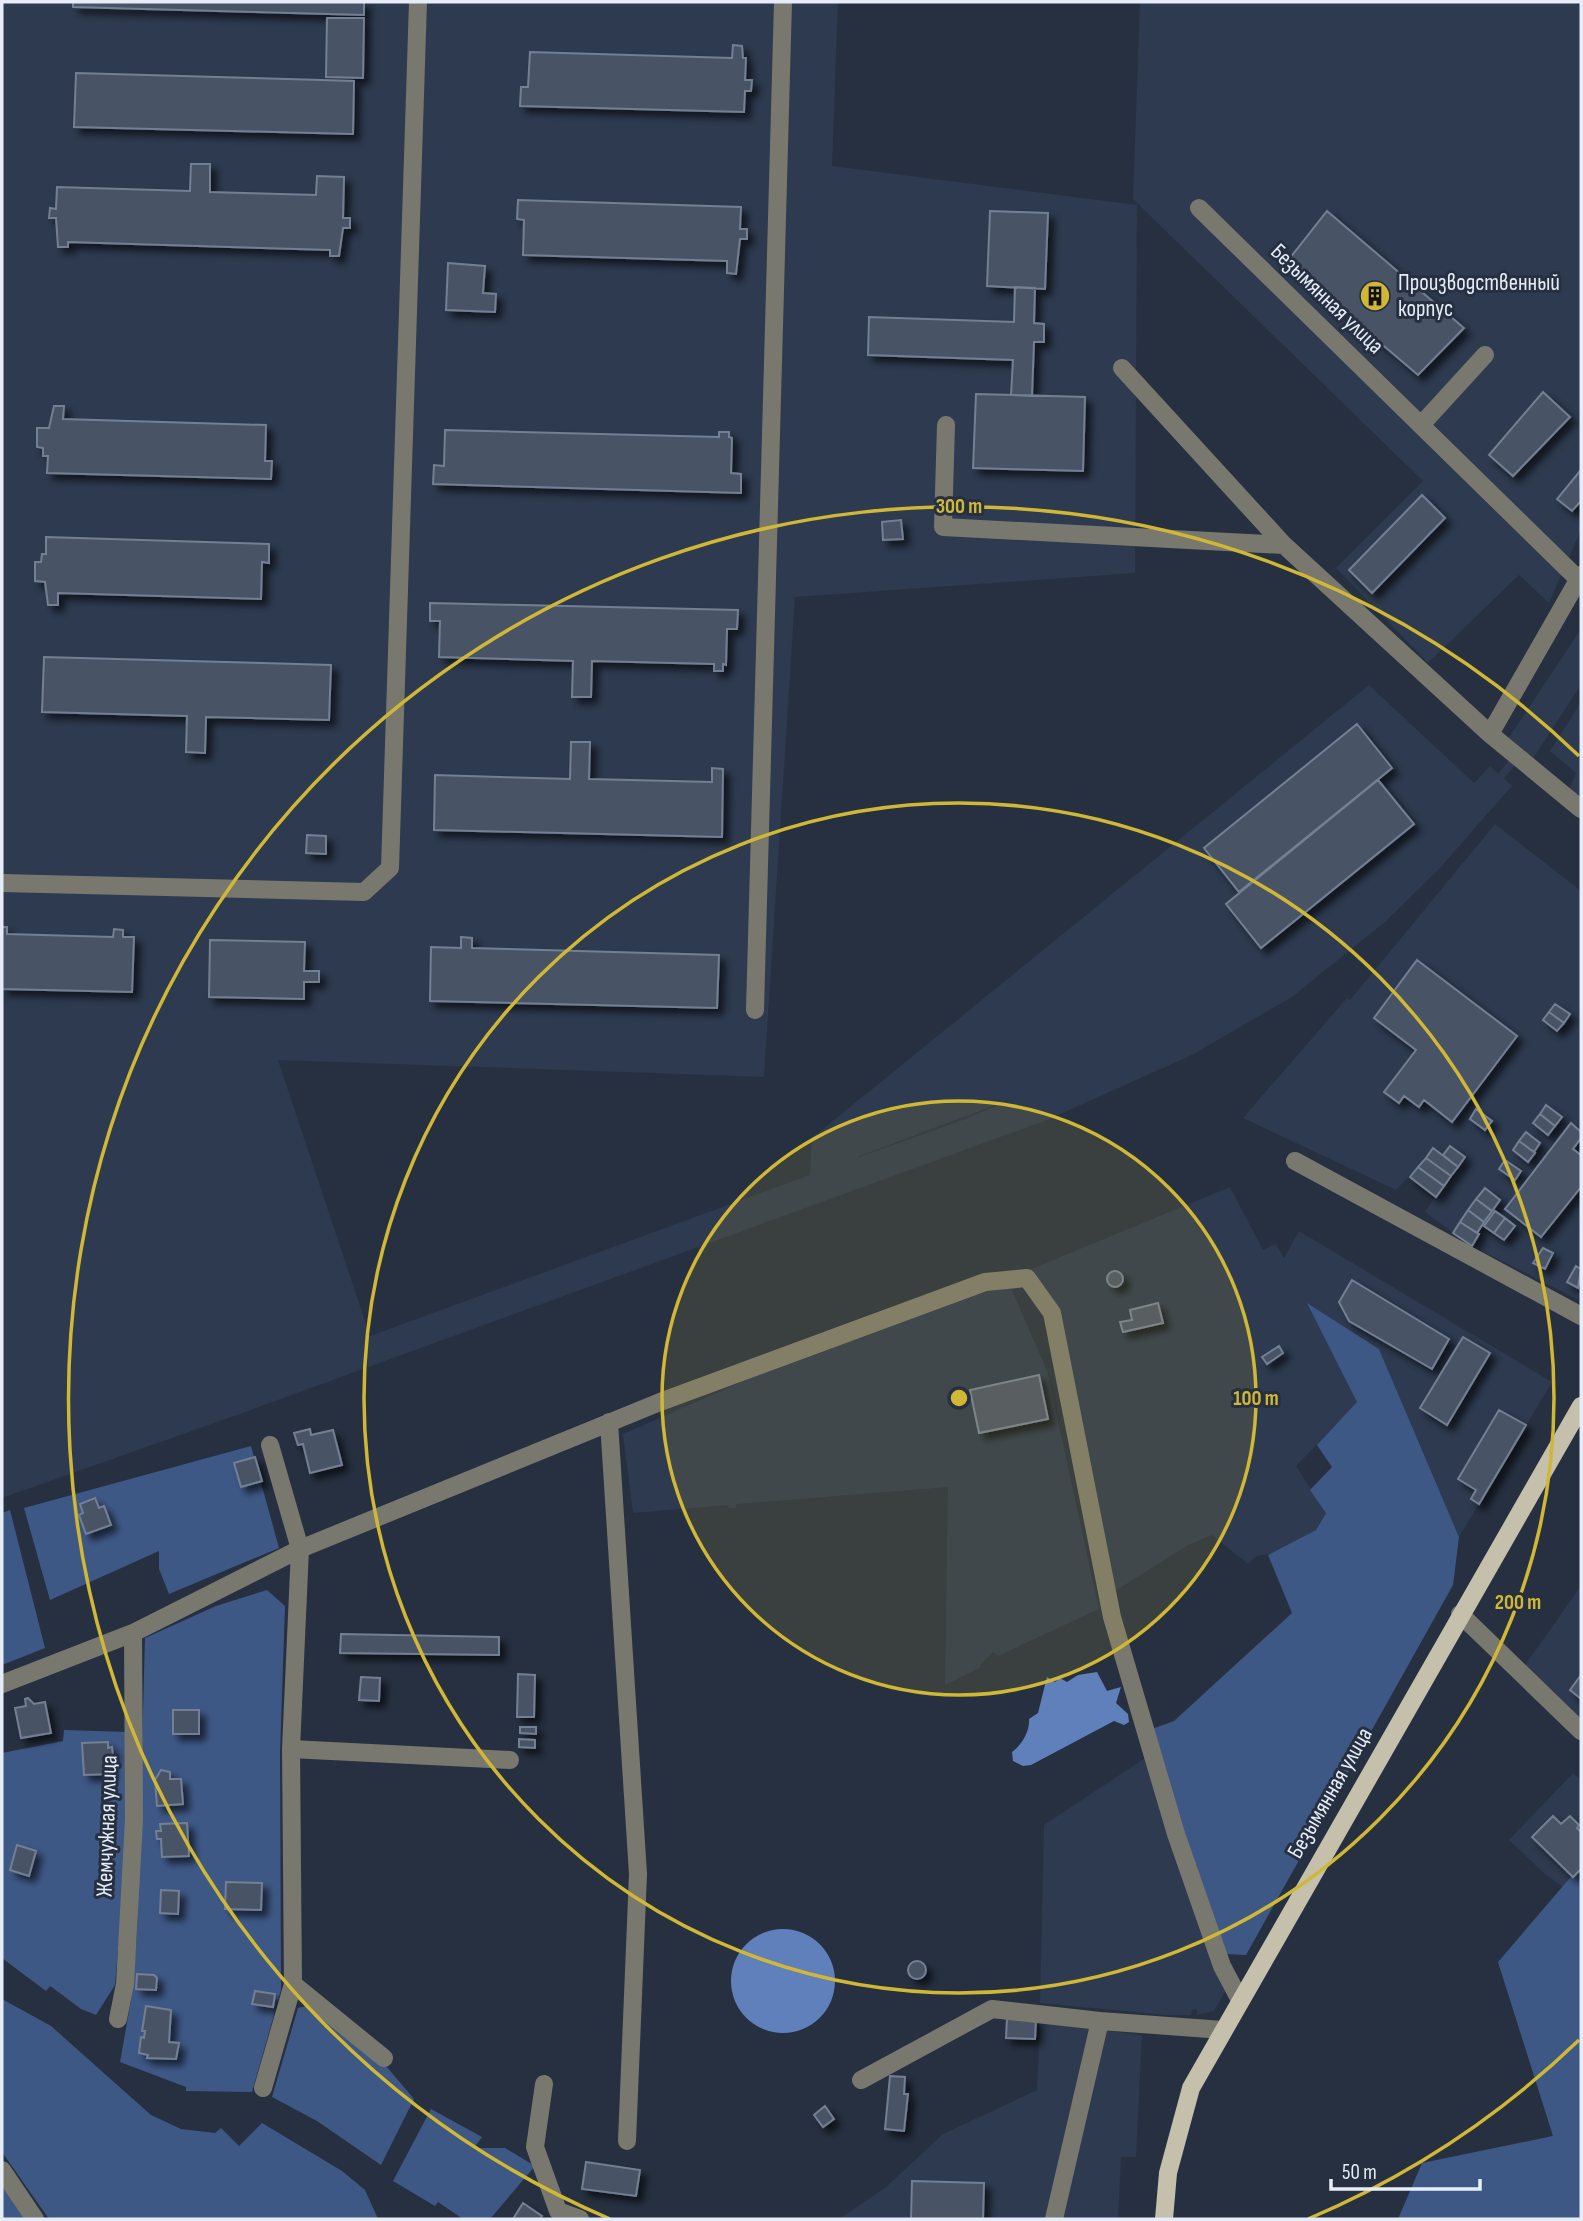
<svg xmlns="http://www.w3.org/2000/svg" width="1583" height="2221" font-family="'Sofia Sans Condensed',sans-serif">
  <defs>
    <filter id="shadow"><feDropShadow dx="6" dy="6" stdDeviation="3.5" flood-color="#0009"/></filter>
  </defs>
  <rect width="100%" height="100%" fill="#263040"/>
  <path fill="#2d3a4f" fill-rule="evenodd" d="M2 2H838L832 166 1137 205 1135 573 795 597 764 1077 278 1060 370 1336 810 1175 812 1138 1369 685 1474 783 1490 766 1498 774 1509 760 1508 739 1581 629V685L1532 760 1515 765 1504 778 1512 786 1504 795 1439 869 1385 922 1292 997 1192 1055 1047 1120 237 1415 2 1498ZM1021 1095 968 1118 857 1158V1157Z
    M1140 2H1581V530L1549 603 1519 575 1428 663 1336 568 1423 481 1133 199Z
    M1581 702V801L1568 791 1576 773 1550 751Z
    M1495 824 1581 891V1301L1470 1245 1425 1212 1435 1197 1409 1176 1396 1190 1243 1118 1347 998 1350 1000Z
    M1230 1187 1263 1250 1276 1244 1284 1258 1299 1231 1552 1382 1459 1537 1379 1349 1308 1304 1359 1402 1296 1466 1326 1512 1316 1530 1274 1553 1257 1556 1248 1564 1212 1535 1188 1545 1107 1596 1051 1328 1022 1273Z
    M1008 1281 1047 1371 1099 1609 998 1656 993 1652 980 1665 981 1667 945 1685 948 1487 736 1504V1508H729L728 1505 633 1513 623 1434 849 1335Z
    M1581 1586V1720L1525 1665Z
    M1148 1756 1226 1990 1214 2011 1197 2015V2009L1192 2010 1191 2015H1165L1040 2003 1044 1825Z
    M1573 1773 1581 1780V1900L1545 1874 1509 1840Z
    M1040 2023 1142 2035 1136 2157H1121L1118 2219H839L886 2187 943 2134 1037 2090Z"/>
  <path fill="#3e5886" d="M1307 1303 1379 1349 1459 1537 1453 1585 1246 1955 1226 1954 1219 1948 1152 1729 1174 1721 1292 1613 1268 1555 1316 1530 1326 1513 1310 1490 1332 1467 1317 1445 1357 1402Z
    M251 1446 279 1548 169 1594 159 1569V1551L50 1600 24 1508Z
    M10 1510 45 1648 2 1665V1513Z
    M267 1590 285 1606 280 1753 281 1990 252 2092 186 2091V2087L120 2062 132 1995 137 1933 145 1638 216 1606Z
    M64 1730 127 1732 126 1853 115 1985 96 2015 81 2009 53 1988 50 1986 46 1991 2 1958V1753L63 1741Z
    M1581 1865V2219H1398L1422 2163 1553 2136 1498 1962Z
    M2 1999 51 2026 151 2115 181 2129 215 2133 221 2128 239 2146 262 2123 342 2171 365 2190 378 2219H49L2 2152Z
    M311 2005 386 2066 414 2099 381 2165 317 2121 272 2097 298 2008Z
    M431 2109 482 2137 474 2148H505L535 2166 490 2219H463L438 2202 435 2206 393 2181Z
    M2 2184 25 2219H2Z"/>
  <path fill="#5f80bb" d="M1097 1672 1107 1691 1121 1687 1116 1703 1128 1714 1129 1722 1124 1725 1114 1721 1031 1765 1023 1766 1013 1761 1012 1752C1022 1745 1030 1731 1029 1719L1038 1713 1047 1677 1055 1682 1060 1678 1067 1682 1078 1675Z
    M731 1981a52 52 0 1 1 104 0a52 52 0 1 1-104 0Z"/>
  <path fill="#495366" stroke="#737f93" stroke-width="2" filter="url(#shadow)" d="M73 2H364V15L73 7Z
    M327 18H364L363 78 326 77Z
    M733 45 742 46 743 58H746L745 80H752L751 91H745L744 112 520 106 521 87H528L530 52 732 58Z
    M76 73 354 81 353 134 74 127Z
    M191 164H210V192L316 195 317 176 344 177 343 218H350V228H343L339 256H330V250L68 242V247H58L56 218H49L50 208 56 209 57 187 190 191Z
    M518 200 741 207 740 229H747V239H740L736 274 727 273V261L523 255 524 220 517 219Z
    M990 211 1048 213 1045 289 987 286Z
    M1327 211 1464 328 1418 375 1286 263Z
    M448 263 485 266 483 293 496 294 495 312 446 310Z
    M1015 287 1035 288 1034 323 1044 324V342H1034L1032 396 1011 395 1013 360 868 355 869 317 1014 322Z
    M1543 392 1570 417 1513 476 1489 455Z
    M976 394 1085 397 1083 471 973 468Z
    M54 406H64L63 419 266 425 265 461H272L271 479 47 473 48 456H43V448L37 447V428H49Z
    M445 430 719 437V432H729V437L732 438 731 473 741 474V493L433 484 434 465 444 466Z
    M1580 471 1581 501 1572 511 1557 499Z
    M1422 495 1445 518 1372 593 1349 570Z
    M901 520 903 539 883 540 882 522Z
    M46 537 269 544V563L262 562 261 599 58 593V605H48L45 582 35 581V562H41L42 554H46Z
    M430 603 738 610 737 629H727L726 665 723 664V671H714V664L592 661 591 697H572L573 661 439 657 440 621H430Z
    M44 657 331 665 329 720 206 717 205 753 186 752 187 716 42 712Z
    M1357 724 1392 768 1239 892 1204 848Z
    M571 742H590L589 779 712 782V768L723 769 722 837 434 830 435 775 570 779Z
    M1378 780 1414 824 1261 948 1226 904Z
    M307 835 326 836V854L306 853Z
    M2 927H7V934L113 937 114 929 123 930V937H134L132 992 2 989Z
    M461 937 472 938V948L719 955 717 1008 430 1001 431 947 461 948Z
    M210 940 305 942 304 971H319V982H304V999L209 997Z
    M1417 960 1517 1036 1452 1122 1424 1100 1419 1107 1404 1096 1399 1103 1384 1092 1416 1050 1374 1018Z
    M1555 1004 1570 1014 1564 1023 1549 1012Z
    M1549 1012 1564 1023 1557 1031 1543 1020Z
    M1546 1105 1562 1117 1555 1126 1540 1114Z
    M1476 1109 1492 1121 1485 1130 1470 1119Z
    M1540 1114 1555 1126 1548 1135 1533 1123Z
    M1571 1123 1581 1132V1138L1573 1149 1581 1155V1187L1541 1237 1505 1209Z
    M1526 1132 1540 1143 1534 1152 1519 1141Z
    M1519 1141 1535 1153 1528 1162 1513 1150Z
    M1450 1146 1465 1157 1458 1167 1443 1155Z
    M1433 1148 1458 1167 1451 1176 1426 1158Z
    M1426 1158 1451 1176 1444 1186 1418 1167Z
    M1505 1160 1521 1171 1515 1180 1499 1169Z
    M1418 1167 1444 1186 1436 1197 1410 1177Z
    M1485 1188 1500 1200 1492 1211 1476 1199Z
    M1476 1199 1492 1211 1484 1222 1468 1210Z
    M1468 1210 1484 1222 1477 1233 1460 1222Z
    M1495 1211 1505 1218 1494 1233 1484 1226Z
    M1505 1218 1515 1226 1504 1240 1494 1233Z
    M1460 1222 1479 1234 1472 1246 1453 1233Z
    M1543 1248 1553 1253 1545 1269 1533 1263Z
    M1576 1266 1581 1269 1578 1288 1567 1282Z
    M1107 1279a8 8 0 1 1 16 0a8 8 0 1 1-16 0Z
    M1352 1280 1449 1339 1432 1369 1349 1321 1339 1302Z
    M1158 1303 1163 1323 1123 1332 1120 1322 1132 1320 1130 1310Z
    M1463 1337 1490 1353 1447 1425 1420 1408Z
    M1279 1346 1283 1353 1267 1364 1262 1357Z
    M1039 1375 1048 1419 979 1433 970 1390Z
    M1499 1410 1526 1425 1479 1504 1471 1499 1476 1490 1458 1479Z
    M310 1429 311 1435 333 1430 342 1465 310 1473 303 1444 298 1445 294 1433Z
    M255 1457 262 1481 241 1487 234 1463Z
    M95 1498 99 1508 104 1506 111 1525 86 1534 79 1515 83 1513 80 1504Z
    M341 1634 499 1637V1655L340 1653Z
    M518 1674 535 1675 534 1717H517Z
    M1581 1675V1699L1570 1690Z
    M361 1677 380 1678 379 1701 359 1700Z
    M28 1698 34 1704 45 1702 51 1733 21 1738 15 1708 26 1706 25 1699Z
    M173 1710H199V1734H173Z
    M520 1727H536V1734L520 1733Z
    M519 1739 535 1740V1748L519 1747Z
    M108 1742V1748L112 1747 113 1757H108L110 1774 84 1775 82 1743Z
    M161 1770 170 1772V1779H181L183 1804 157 1806 155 1780Z
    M1553 1816 1561 1824 1570 1816 1579 1825 1577 1828 1581 1832V1869L1573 1877 1532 1837Z
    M187 1823 189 1856 162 1857 161 1839H157L156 1831H161L160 1824Z
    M17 1845 36 1851 29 1876 10 1870Z
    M226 1882 262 1883 261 1910 225 1909Z
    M161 1890 179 1891 178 1914 160 1913Z
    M908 1970a9 9 0 1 1 18 0a9 9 0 1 1-18 0Z
    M137 1974 154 1975 157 1978 156 1990 136 1989Z
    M255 1991 275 1994 273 2007 252 2004Z
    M146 2006 171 2010 169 2042 179 2043 176 2059 147 2058 148 2055 139 2053 141 2037 144 2038 145 2031H142Z
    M1007 2017 1036 2019 1035 2039 1006 2038Z
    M890 2076 905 2077 904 2094H908L904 2131 885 2129Z
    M825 2106 834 2119 823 2127 814 2115Z
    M586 2162 640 2170 636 2196 582 2189Z
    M912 2181 984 2183 983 2219H911Z
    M523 2203 542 2216 540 2219H513Z"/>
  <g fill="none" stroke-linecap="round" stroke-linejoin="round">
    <path stroke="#79786e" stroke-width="18" d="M1199 208 1579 580
      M1122 368 1284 545 1490 734 1581 809
      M946 425 943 527 1284 545
      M1421 425 1485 355
      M1490 734 1581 575
      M2 883 364 892 390 868 418 2
      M755 1010 783 2
      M1295 1161 1581 1316
      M609 1422 638 1874 627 2141
      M1460 1614 1581 1731
      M2 1684 133 1633 300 1549 660 1402 985 1282 1027 1278 1052 1313 1112 1617 1176 1834 1222 1966 1240 2000
      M291 1749 510 1760
      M293 1984 384 2058
      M118 2019 125 1984 134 1820 133 1633
      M861 2080 992 2009 1100 2021
      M544 2084 535 2147 558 2211 580 2219
      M263 2088 293 1984 291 1749 300 1549 270 1445
      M2 2170 35 2219
      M1054 2219 1100 2021 1223 2030"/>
    <path stroke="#c4c0ab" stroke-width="18" d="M1164 2219 1168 2173 1191 2088 1581 1406"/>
  </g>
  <circle cx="959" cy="1398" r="297" fill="#d0b836" fill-opacity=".12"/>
  <g fill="none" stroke="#d0b836" stroke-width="3.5">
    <circle cx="959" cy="1398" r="297"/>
    <circle cx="959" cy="1398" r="595"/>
    <path d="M1579 2040A892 892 0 0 1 1308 2219M610 2219A892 892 0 1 1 1579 756"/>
  </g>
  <defs>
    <g id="building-disc" transform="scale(1.575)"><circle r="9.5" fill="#d0b836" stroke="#263040"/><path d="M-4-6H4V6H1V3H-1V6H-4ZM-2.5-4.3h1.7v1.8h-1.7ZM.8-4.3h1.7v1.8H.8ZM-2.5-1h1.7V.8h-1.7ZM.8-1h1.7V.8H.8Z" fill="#111"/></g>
  </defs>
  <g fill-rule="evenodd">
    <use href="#building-disc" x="1375" y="296"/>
  </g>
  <g text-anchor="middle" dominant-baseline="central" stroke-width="6" stroke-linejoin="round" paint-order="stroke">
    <g font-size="23" fill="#e7edf8" stroke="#263040" text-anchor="start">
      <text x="1398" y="283">Производственный<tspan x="1398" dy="26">корпус</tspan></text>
    </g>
    <g font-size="23" fill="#e7edf8" stroke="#263040">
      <text transform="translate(1327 299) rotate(44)">Безымянная улица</text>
      <text transform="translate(1330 1793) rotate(-60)">Безымянная улица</text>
      <text transform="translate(107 1826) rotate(-88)">Жемчужная улица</text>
    </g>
  </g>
  <circle cx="959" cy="1398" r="10" fill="#d0b836" stroke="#263040" stroke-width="3.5"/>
  <g font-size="21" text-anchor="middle" font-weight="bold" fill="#d0b836" stroke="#263040" stroke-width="6" stroke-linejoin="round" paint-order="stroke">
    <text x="959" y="513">300 m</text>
    <text x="1256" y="1405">100 m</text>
    <text x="1518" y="1609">200 m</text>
  </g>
  <rect width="1583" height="2221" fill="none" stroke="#e7edf8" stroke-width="7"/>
  <path d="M1331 2179v10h149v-10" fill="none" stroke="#e7edf8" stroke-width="3.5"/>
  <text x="1342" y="2179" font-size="21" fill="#e7edf8" stroke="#263040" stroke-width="5" paint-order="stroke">50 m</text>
</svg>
